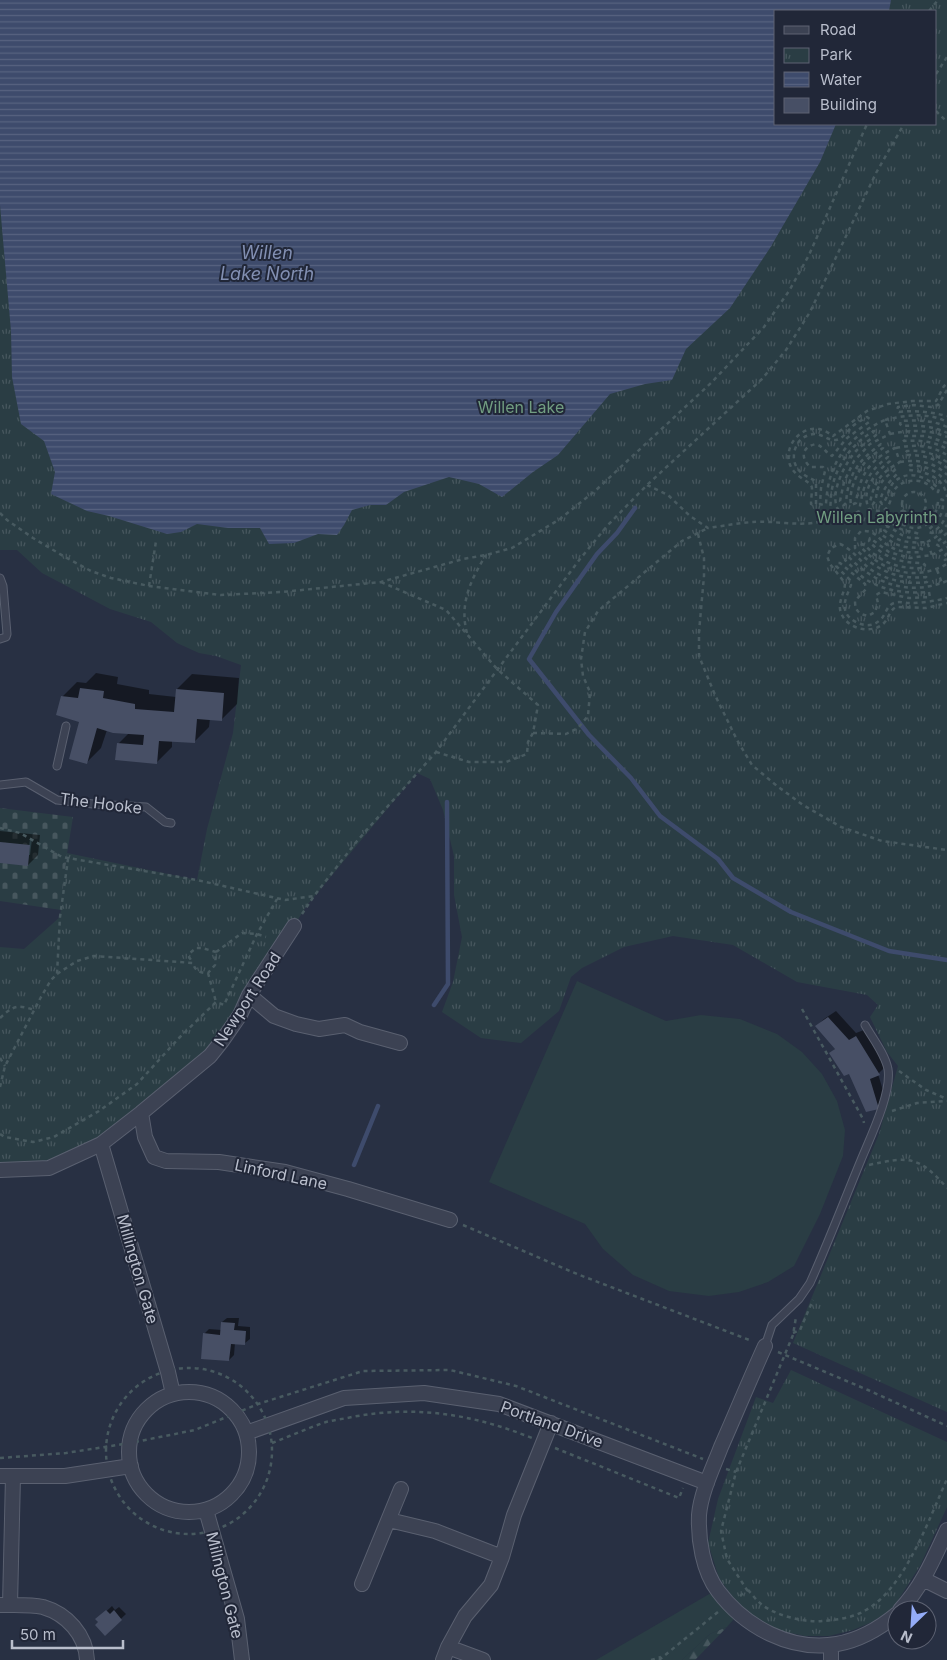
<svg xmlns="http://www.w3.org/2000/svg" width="947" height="1660" font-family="Inter,sans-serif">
  <defs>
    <pattern id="forest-firs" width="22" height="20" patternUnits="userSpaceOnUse" patternTransform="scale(1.25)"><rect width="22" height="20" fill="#2a3d44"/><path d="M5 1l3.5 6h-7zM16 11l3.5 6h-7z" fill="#47575e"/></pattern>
    <pattern id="cemetery-stones" width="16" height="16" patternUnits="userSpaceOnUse" patternTransform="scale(1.25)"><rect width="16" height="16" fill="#2a3d44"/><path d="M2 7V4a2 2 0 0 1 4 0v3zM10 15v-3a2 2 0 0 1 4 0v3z" fill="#47575e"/></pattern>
    <pattern id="park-tufts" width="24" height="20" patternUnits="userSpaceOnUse" patternTransform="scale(1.25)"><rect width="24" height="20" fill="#2a3d44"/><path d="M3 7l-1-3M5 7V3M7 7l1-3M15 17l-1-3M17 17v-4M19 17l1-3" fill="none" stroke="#47575e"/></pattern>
    <pattern id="water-rules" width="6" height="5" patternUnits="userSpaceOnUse" patternTransform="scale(1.25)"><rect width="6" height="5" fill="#3e4b6c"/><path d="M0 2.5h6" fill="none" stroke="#586380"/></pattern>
  </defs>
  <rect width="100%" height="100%" fill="#283043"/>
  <path fill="#2a3d44" d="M577 981 666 1021 701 1015 740 1019 777 1034 802 1052 822 1074 837 1101 845 1130 843 1156 820 1214 794 1266 768 1282 739 1292 709 1296 669 1291 633 1275 603 1249 585 1224 489 1182Z
    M711 1593 734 1619 727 1627 710 1634 682 1660H596Z"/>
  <path fill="url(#forest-firs)" d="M727 1627 695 1660H682L710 1634Z"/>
  <path fill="url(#cemetery-stones)" d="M0 808 73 817 67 854 61 910 0 901Z"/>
  <path fill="url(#park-tufts)" fill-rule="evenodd" d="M0 0H947V1412L793 1343 879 1134 898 1066 887 1052 870 1017 878 1005 867 995 797 982 733 945 673 936 624 947 582 968 571 977 559 1011 521 1043 481 1038 442 1012 453 982 462 937 454 895V856L443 810 430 779 417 773 308 904 249 995 222 1041 141 1113 49 1168 0 1170V947L24 949 60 917 67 853 197 880 207 829 233 733 241 665 216 656 199 653 177 643 151 622 110 609 42 573 17 550H0ZM776 11H936V124H776Z
    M791 1370 947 1442V1507L920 1566 893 1608 872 1622 853 1630 829 1636H805L776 1630 754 1618 738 1605 719 1578 708 1543 718 1499 756 1397 773 1403Z"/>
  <path fill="url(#water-rules)" d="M0 0H891L889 11H776V124H836L820 162 770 248 730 308 686 349 672 380 645 384 610 394 558 455 533 472 502 497 479 484 449 477 404 492 386 505H370L352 510 344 525 337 535 318 534 294 543 269 544 260 528H228L197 524 181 532 167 534 109 516 87 511 51 494 55 472 44 441 21 424 12 377 11 331 0 205Z"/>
  <path fill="#0007" fill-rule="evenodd" d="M96 673 118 677 117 684 149 690V694L176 697 177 689 192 674 239 678 237 704 222 719 210 718 209 727 194 742 172 740V747L157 762 118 744 129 733 107 730 101 748 86 763 81 721 62 697 77 682 86 683Z
    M0 831 40 835 38 855 28 865 0 862ZM30 839H32L30 855H28Z
    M836 1011 856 1033 864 1030 886 1066 878 1074 886 1100 879 1107 867 1111 850 1073 831 1053 836 1048 817 1026 824 1019Z
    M227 1318H239L238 1326 250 1327V1339L245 1343H235L234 1355 229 1360 204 1334 209 1329 222 1330V1322Z
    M112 1606 115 1610 119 1607 126 1614 105 1634 97 1620Z"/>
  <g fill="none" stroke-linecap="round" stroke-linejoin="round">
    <path stroke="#3e4b6c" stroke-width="4.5" d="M635 508 617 533 597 554 556 612 529 659 589 735 631 778 660 816 718 859 733 878 791 912 889 951 947 960
      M434 1005 448 984 447 802
      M354 1165 378 1106"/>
  </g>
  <path fill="#474f65" d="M80 688 104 691 103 698 135 704V709L174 712 176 689 224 693 222 721 197 719 195 743 159 741 157 764 115 760 117 743 143 745 144 735 113 733 97 728 87 764 69 759 79 722 56 715 61 696 78 698Z
    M0 842 30 845 28 866 0 863Z
    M828 1017 849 1040 856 1036 880 1075 870 1079 879 1109 866 1112 849 1074 844 1076 829 1053 835 1049 815 1026Z
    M221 1322 235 1323 234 1330 246 1331 245 1345 231 1344 229 1361 201 1359 203 1333 220 1335Z
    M106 1610 110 1614 114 1610 122 1620 105 1636 95 1625 98 1622 95 1619Z"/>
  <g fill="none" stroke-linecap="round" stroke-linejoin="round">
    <g stroke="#5a6070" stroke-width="9">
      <path id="lane" d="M0 578 3 586 7 634 6 637 0 639
        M57 766 66 726
        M0 785 26 782 57 800 93 804 146 807 165 822 171 823
        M765 1346 772 1325 799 1299 810 1283C828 1243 844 1201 861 1160 870 1138 892 1093 888 1069 885 1054 873 1039 865 1025"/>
    </g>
    <g stroke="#5a6070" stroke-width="16">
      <path id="street" d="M249 995 274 1016 296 1024 319 1029 345 1025 360 1032 400 1043
        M141 1113 145 1137 154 1157 166 1161 219 1162 285 1172 348 1189 450 1220
        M101 1144 168 1372 173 1394
        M0 1170 49 1168 101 1144 141 1113 210 1056 222 1041 240 1015 249 995 294 926
        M765 1346C750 1379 736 1413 721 1447 713 1468 701 1492 699 1515 698 1540 703 1571 718 1591 745 1627 791 1652 837 1644 860 1640 880 1628 897 1614
        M129 1452a60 60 0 1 1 120 0a60 60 0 1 1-120 0Z
        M246 1433 344 1398 424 1393 499 1404 707 1483
        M0 1476H65L131 1466
        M206 1510 237 1619 242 1660
        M389 1520 435 1531 502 1557
        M923 1579 947 1591
        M362 1584 401 1489
        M0 1605C13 1605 30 1604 43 1607 67 1614 86 1635 87 1660
        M10 1605 13 1476
        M900 1610C922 1587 934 1558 947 1530
        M831 1645V1660
        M448 1647 483 1660
        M443 1660 448 1647 465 1616 491 1585 502 1557 514 1515 551 1423"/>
    </g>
    <path stroke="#485a60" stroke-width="2.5" stroke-dasharray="4 4" stroke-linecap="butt" d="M929 11 938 0
      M936 74 947 57
      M936 111 947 122
      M947 390 938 405 931 407 914 405 898 407 897 410 899 412C916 410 931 412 947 416
      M885 420C904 415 929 412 947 422
      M947 427C933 420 916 420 901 421L900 424 902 426C918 425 933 426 947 433
      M890 434C910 430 927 429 947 437
      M947 443 926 436H904L903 439 904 441C920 440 933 441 947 449
      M896 448C915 444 931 445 947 455
      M900 462C917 459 935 462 947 475
      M947 462C933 453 923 450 907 451L905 453 907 455C923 455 936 458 947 468
      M947 483C937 470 926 466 910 465L909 468V470C925 471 945 478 947 497
      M647 485 668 495 690 516 708 528C723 526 738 523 753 522 771 520 809 528 823 520 832 514 830 505 831 496 832 487 834 478 838 470 846 453 858 440 874 431L877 432 876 435C870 440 863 444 857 450 846 461 832 489 836 504 836 508 840 511 842 515H852L859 511C864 485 866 473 888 457L890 458V461C876 472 860 490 869 509 873 510 879 512 884 510 891 506 891 495 895 489 902 480 918 478 927 484 930 485 933 489 936 492H938L939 489C927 477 908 468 893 483 888 489 888 499 882 504L880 501C883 489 888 483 897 474L895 470C888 475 882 480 878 488 876 494 877 499 873 504L870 502C875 480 881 473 900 462L895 448C870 459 859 476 856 503L851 505C848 490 859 467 870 457 874 454 879 451 883 448V445L881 444C858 461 848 474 846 503L844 505 840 501 844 482 854 461 870 444 890 434 885 420C847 437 828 463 826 504L823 505 820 504 821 488 825 471 823 467H810C800 457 802 447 816 444 825 448 825 452 832 456L847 438 869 422 870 419 867 417C862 420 858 422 854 425 848 430 843 439 836 440 829 441 822 434 814 434 807 435 801 438 798 443 791 454 793 467 803 474 808 478 812 478 816 482V504L813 505 811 504C811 499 812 493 812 488 811 480 794 479 789 462 785 445 801 426 819 429 824 430 829 433 833 436L867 411 888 404 912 401H936L944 386 947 384
      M902 504a12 12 0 1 1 24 0a12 12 0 1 1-24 0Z
      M904 510 883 521 880 525 881 534C889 540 896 546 906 547 912 548 917 547 922 549L921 552C909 553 899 552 889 546 877 539 877 530 861 531L855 538V548C875 570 897 580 926 577L928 579 927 582C909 585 885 580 870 569 860 561 853 550 840 544L831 548 827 556 830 564 845 583C845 592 839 599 840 609 843 628 871 636 884 623 889 618 889 611 896 607L926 608 947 603
      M0 513 7 520 33 538 65 557 91 571 111 578 149 586 221 595 282 592 381 582 463 559 486 555 512 548 560 519 595 491 711 383 764 327 789 291 809 255 867 124
      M947 513C944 522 940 527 932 533L929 532V529C939 521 944 512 943 500L940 499 938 501C937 515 929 529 913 528 906 527 900 522 893 521V524C904 533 909 530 919 534L918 538C900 539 900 531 886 526L884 530C899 543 908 543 927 542L932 555 910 558 889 552 870 538 869 541C884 558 901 563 923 563L925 565 924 568C906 569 889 566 874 554 870 551 867 546 862 544L861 547C884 573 916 581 947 564
      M947 533 937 542 936 544 939 546 947 541
      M698 534 704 558V576L699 632V656L715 695 737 740 752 765 777 786 803 805 841 827 882 841 947 850
      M927 542 936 537 947 525
      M947 553 943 558 945 560 947 559
      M932 555 947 547
      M937 570 942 583
      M947 581C911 596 875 585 849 557H846L845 560C852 566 858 574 865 579 884 591 907 594 929 592L930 597 909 598 881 592 876 595 878 603 875 612 868 616C859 614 855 611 855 601L866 589 865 584 840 563H838L836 566 850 580 851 585C847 596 840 607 849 617 857 625 871 629 880 620 886 615 886 606 894 603 899 601 904 603 909 603 921 603 936 601 947 598
      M381 582 446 610 497 669 538 705 533 733 528 742 527 754 506 762H469L436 752
      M149 586 156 541
      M467 633C459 604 471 579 486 555
      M533 733 566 734 578 728 588 716 590 692 583 676 581 659 585 632 598 611 682 541 708 528
      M0 828 20 833 62 857 197 880 285 900 314 896
      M302 914 314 896 357 841 436 752 580 559 608 525 647 485 762 379 786 350 810 312 876 173 904 124
      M216 952 242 933 257 934 266 937
      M208 973 216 1002
      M57 974 77 961 94 956 193 963C195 971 200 973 208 973L215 965 216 952 202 948H196L190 953 189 957 193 963
      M802 1009 863 1119 864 1123
      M0 1018C13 1006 17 1004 34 1010
      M0 1058 5 1066
      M899 1071 926 1090 947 1099
      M0 1087 5 1066 41 997 51 980 57 974 60 917 68 859
      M892 1111 917 1103 947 1101
      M0 1134 5 1137 33 1142 54 1137 99 1111 137 1084 179 1038 216 1002 224 1005 257 934 277 899
      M869 1165C909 1156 919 1156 947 1188
      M463 1225 577 1274 752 1341
      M793 1333 800 1330 813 1300
      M778 1352 868 1390 947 1426
      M106 1451a83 83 0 1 1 166 0a83 83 0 1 1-166 0Z
      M272 1443C290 1436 308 1428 326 1422 334 1420 343 1419 352 1417 416 1405 472 1414 532 1438
      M555 1448 679 1498 683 1488
      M0 1458 66 1453 130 1443 195 1430 258 1404 363 1371 450 1370 516 1386 703 1459
      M726 1469 736 1472
      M748 1590C752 1594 756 1600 761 1604 774 1615 805 1623 822 1621 836 1620 853 1618 866 1610 905 1588 929 1519 947 1479
      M740 1596 747 1590 727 1559 721 1531 736 1472 793 1335 796 1317
      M651 1660 661 1657
      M659 1660 718 1612"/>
    <use href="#lane" stroke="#3c4253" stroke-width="7"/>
    <use href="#street" stroke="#3c4253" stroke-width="14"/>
  </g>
  <g text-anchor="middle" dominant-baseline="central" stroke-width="4" stroke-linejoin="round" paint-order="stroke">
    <g font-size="16" fill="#719d81" stroke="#212738">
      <text x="521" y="407">Willen Lake</text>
      <text x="877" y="517">Willen Labyrinth</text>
    </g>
    <g font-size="16" fill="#b9becc" stroke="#212738">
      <text transform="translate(101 803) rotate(7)">The Hooke</text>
      <text transform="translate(247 999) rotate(-57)">Newport Road</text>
      <text transform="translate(281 1174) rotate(12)">Linford Lane</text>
      <text transform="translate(138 1269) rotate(74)">Millington Gate</text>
      <text transform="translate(552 1424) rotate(20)">Portland Drive</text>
      <text transform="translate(225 1585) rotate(76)">Millngton Gate</text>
    </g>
    <g font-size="18" font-style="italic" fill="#828fb2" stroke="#212738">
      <text x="267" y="252">Willen<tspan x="267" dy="21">Lake North</tspan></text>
    </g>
  </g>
  <rect x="774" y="10" width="162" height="115" fill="#212738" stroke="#5e6373"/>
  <rect x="784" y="26" width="25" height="8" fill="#3c4253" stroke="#5e6373"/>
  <text x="820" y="35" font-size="15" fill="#b9becc">Road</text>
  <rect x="784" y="48" width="25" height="15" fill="url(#park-tufts)" stroke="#5e6373"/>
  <text x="820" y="60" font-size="15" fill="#b9becc">Park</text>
  <rect x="784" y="72" width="25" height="15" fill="url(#water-rules)" stroke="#5e6373"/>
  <text x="820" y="85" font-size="15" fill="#b9becc">Water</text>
  <rect x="784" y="98" width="25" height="15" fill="#474f65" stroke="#5e6373"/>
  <text x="820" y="110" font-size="15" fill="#b9becc">Building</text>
  <g transform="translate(912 1625) rotate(205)"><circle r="24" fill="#212738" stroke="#5e6373"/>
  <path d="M0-4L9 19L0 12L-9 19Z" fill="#94acf7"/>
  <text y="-8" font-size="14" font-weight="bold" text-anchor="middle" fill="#b9becc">N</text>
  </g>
  <path d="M12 1640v8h111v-8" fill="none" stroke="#b9becc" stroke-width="2.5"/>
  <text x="20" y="1640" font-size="15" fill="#b9becc" stroke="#212738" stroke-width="4" paint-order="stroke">50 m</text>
</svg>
